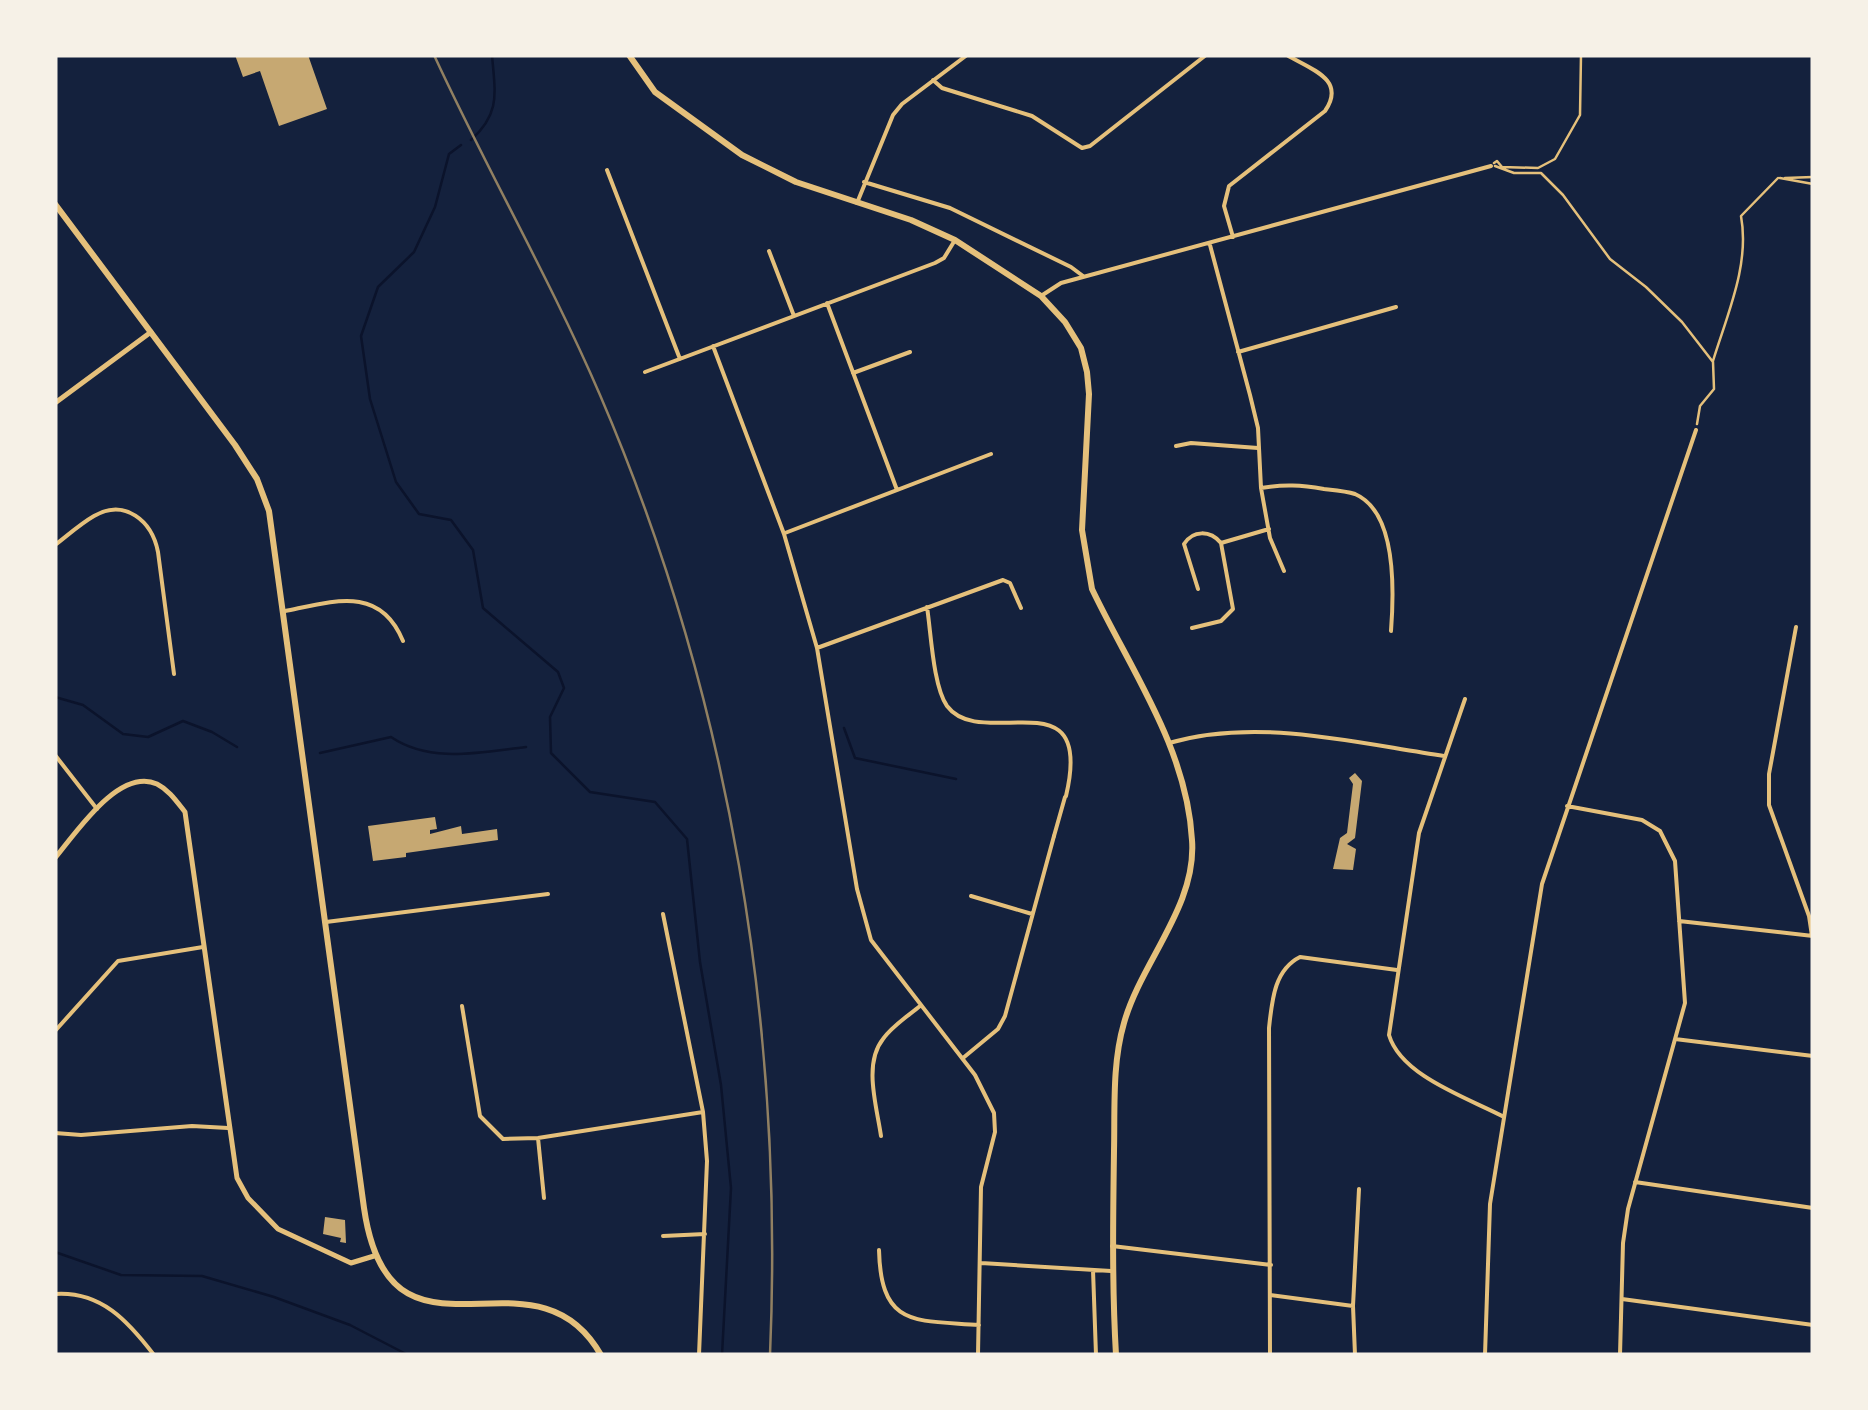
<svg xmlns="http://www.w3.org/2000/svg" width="1868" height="1410" font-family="'Playfair Display',serif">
  <rect width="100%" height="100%" fill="#14213d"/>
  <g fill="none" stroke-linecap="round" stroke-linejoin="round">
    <path stroke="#0b132b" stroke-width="2.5" d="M471 140C501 113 495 93 492 55
      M461 145 449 154 435 207 414 252 378 287 361 336 370 399 396 482 419 514 451 520 473 550 483 608 558 672 564 688 550 717 551 753 590 792 655 802 687 839 700 962 721 1085 731 1188 722 1355
      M55 697 83 705 123 734 148 737 183 721 212 732 237 747
      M844 728 855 758 956 779
      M320 753 391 737C431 764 481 752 526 747
      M55 1252 121 1275 202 1276 274 1297 350 1325 408 1355"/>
  </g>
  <path fill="#c6a872" d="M235 55H308L327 109 279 126 260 71 243 77Z
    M1355 773 1362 781 1355 838 1347 844 1356 849 1353 870 1333 869 1340 838 1347 833 1353 784 1349 778Z
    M435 817 437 829 430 830V834L461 826 462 834 497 829 498 840 406 853V857L373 861 368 826Z
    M325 1217 345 1220 346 1243 340 1242 341 1238 323 1234Z"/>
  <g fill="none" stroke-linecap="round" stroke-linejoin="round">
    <path stroke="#e5c07b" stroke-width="2.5" d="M1494 163 1497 161 1502 167 1538 168 1555 159 1580 115 1581 55
      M1495 166 1514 173H1541L1563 195 1610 259 1646 287 1682 322 1713 362 1714 389 1700 406 1697 424
      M1780 178 1813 184
      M1785 178 1813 177
      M1713 361C1727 315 1750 265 1741 216L1778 178"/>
    <path stroke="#e5c07b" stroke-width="4" d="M1054 836 1065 797"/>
    <path stroke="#e5c07b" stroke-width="4" d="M933 80 942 88 1032 116 1082 148 1090 146 1206 55
      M607 170 680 359
      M864 182 950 208 1071 267 1083 276
      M857 203 893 115 902 104 967 55
      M1233 237 1224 206 1229 186 1325 111C1347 79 1310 69 1287 55
      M1210 245 1250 395 1258 428 1261 488 1270 538 1284 571
      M769 251 794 316
      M1041 296 1061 283 1491 166
      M827 303 897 490
      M713 346 784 534 817 648 857 889 871 940 975 1075 994 1113 995 1132 981 1187 978 1355
      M1238 352 1396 307
      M645 372 935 263 944 258 955 240
      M853 373 910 352
      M1176 446 1191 443 1258 448
      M1261 488C1284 484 1301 485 1324 489 1333 490 1346 491 1355 494 1397 512 1394 592 1391 631
      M785 533 991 454
      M55 545C67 536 80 524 94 516 125 498 152 521 158 552L174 674
      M1198 589 1184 544C1193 530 1210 530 1221 543L1269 529
      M927 607C931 632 933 686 947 706 982 753 1095 673 1066 796
      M285 611C334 601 380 585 403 641
      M1796 627 1769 774V805L1809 916 1812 936
      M1192 628 1221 621 1233 609 1221 543
      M817 648 1003 580 1010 583 1021 608
      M1465 699 1419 833 1389 1035C1401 1076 1468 1098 1504 1117
      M1169 743C1258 717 1355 743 1444 756
      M55 755 97 809
      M1567 806 1642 820 1660 831 1675 861 1685 1003 1628 1209 1623 1243 1620 1355
      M971 896 1032 914
      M663 914 703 1112 707 1161 699 1355
      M1679 921 1813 936
      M326 922 548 894
      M462 1006 480 1116 503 1139 538 1138 703 1112
      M55 1031 118 961 203 947
      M1675 1039 1813 1056
      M963 1058 998 1029 1005 1016 1054 836
      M55 1133 81 1135 192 1126 228 1128
      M881 1136C877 1107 863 1064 883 1039 892 1026 908 1016 920 1006
      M538 1138 544 1198
      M1635 1182 1813 1208
      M663 1236 705 1234
      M1112 1246 1271 1265
      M879 1250C881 1328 915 1320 979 1325
      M981 1263 1111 1271
      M1093 1270 1096 1355
      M55 1294C101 1291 128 1321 154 1355
      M1270 1295 1353 1306
      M1622 1299 1813 1325
      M1270 1355 1269 1028C1272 1001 1274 970 1300 957L1397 970
      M1355 1355 1353 1306 1359 1189
      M1485 1355 1490 1204 1542 884 1696 430"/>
    <path stroke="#e5c07b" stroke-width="5" d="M55 403 151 332
      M55 858C76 833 119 767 157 784 169 790 177 802 185 812L237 1178 248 1198 278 1229 351 1263 374 1256"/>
    <path stroke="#e5c07b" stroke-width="6" d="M55 204 235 445 257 479 269 511 364 1208C390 1388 533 1235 601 1355"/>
    <path stroke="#e5c07b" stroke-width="6" d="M629 55 655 92 742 155 796 182 911 220 955 240 1041 296 1065 322 1081 348 1087 372 1089 394 1082 530 1092 589C1130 669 1187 748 1192 840 1197 906 1141 962 1124 1023 1112 1064 1115 1109 1114 1151 1113 1219 1112 1287 1116 1355"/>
    <path stroke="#918062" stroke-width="2.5" d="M434 55C487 170 550 279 600 395 730 697 784 1028 770 1355"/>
  </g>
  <rect width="1868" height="1410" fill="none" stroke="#f6f1e7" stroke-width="115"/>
</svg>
